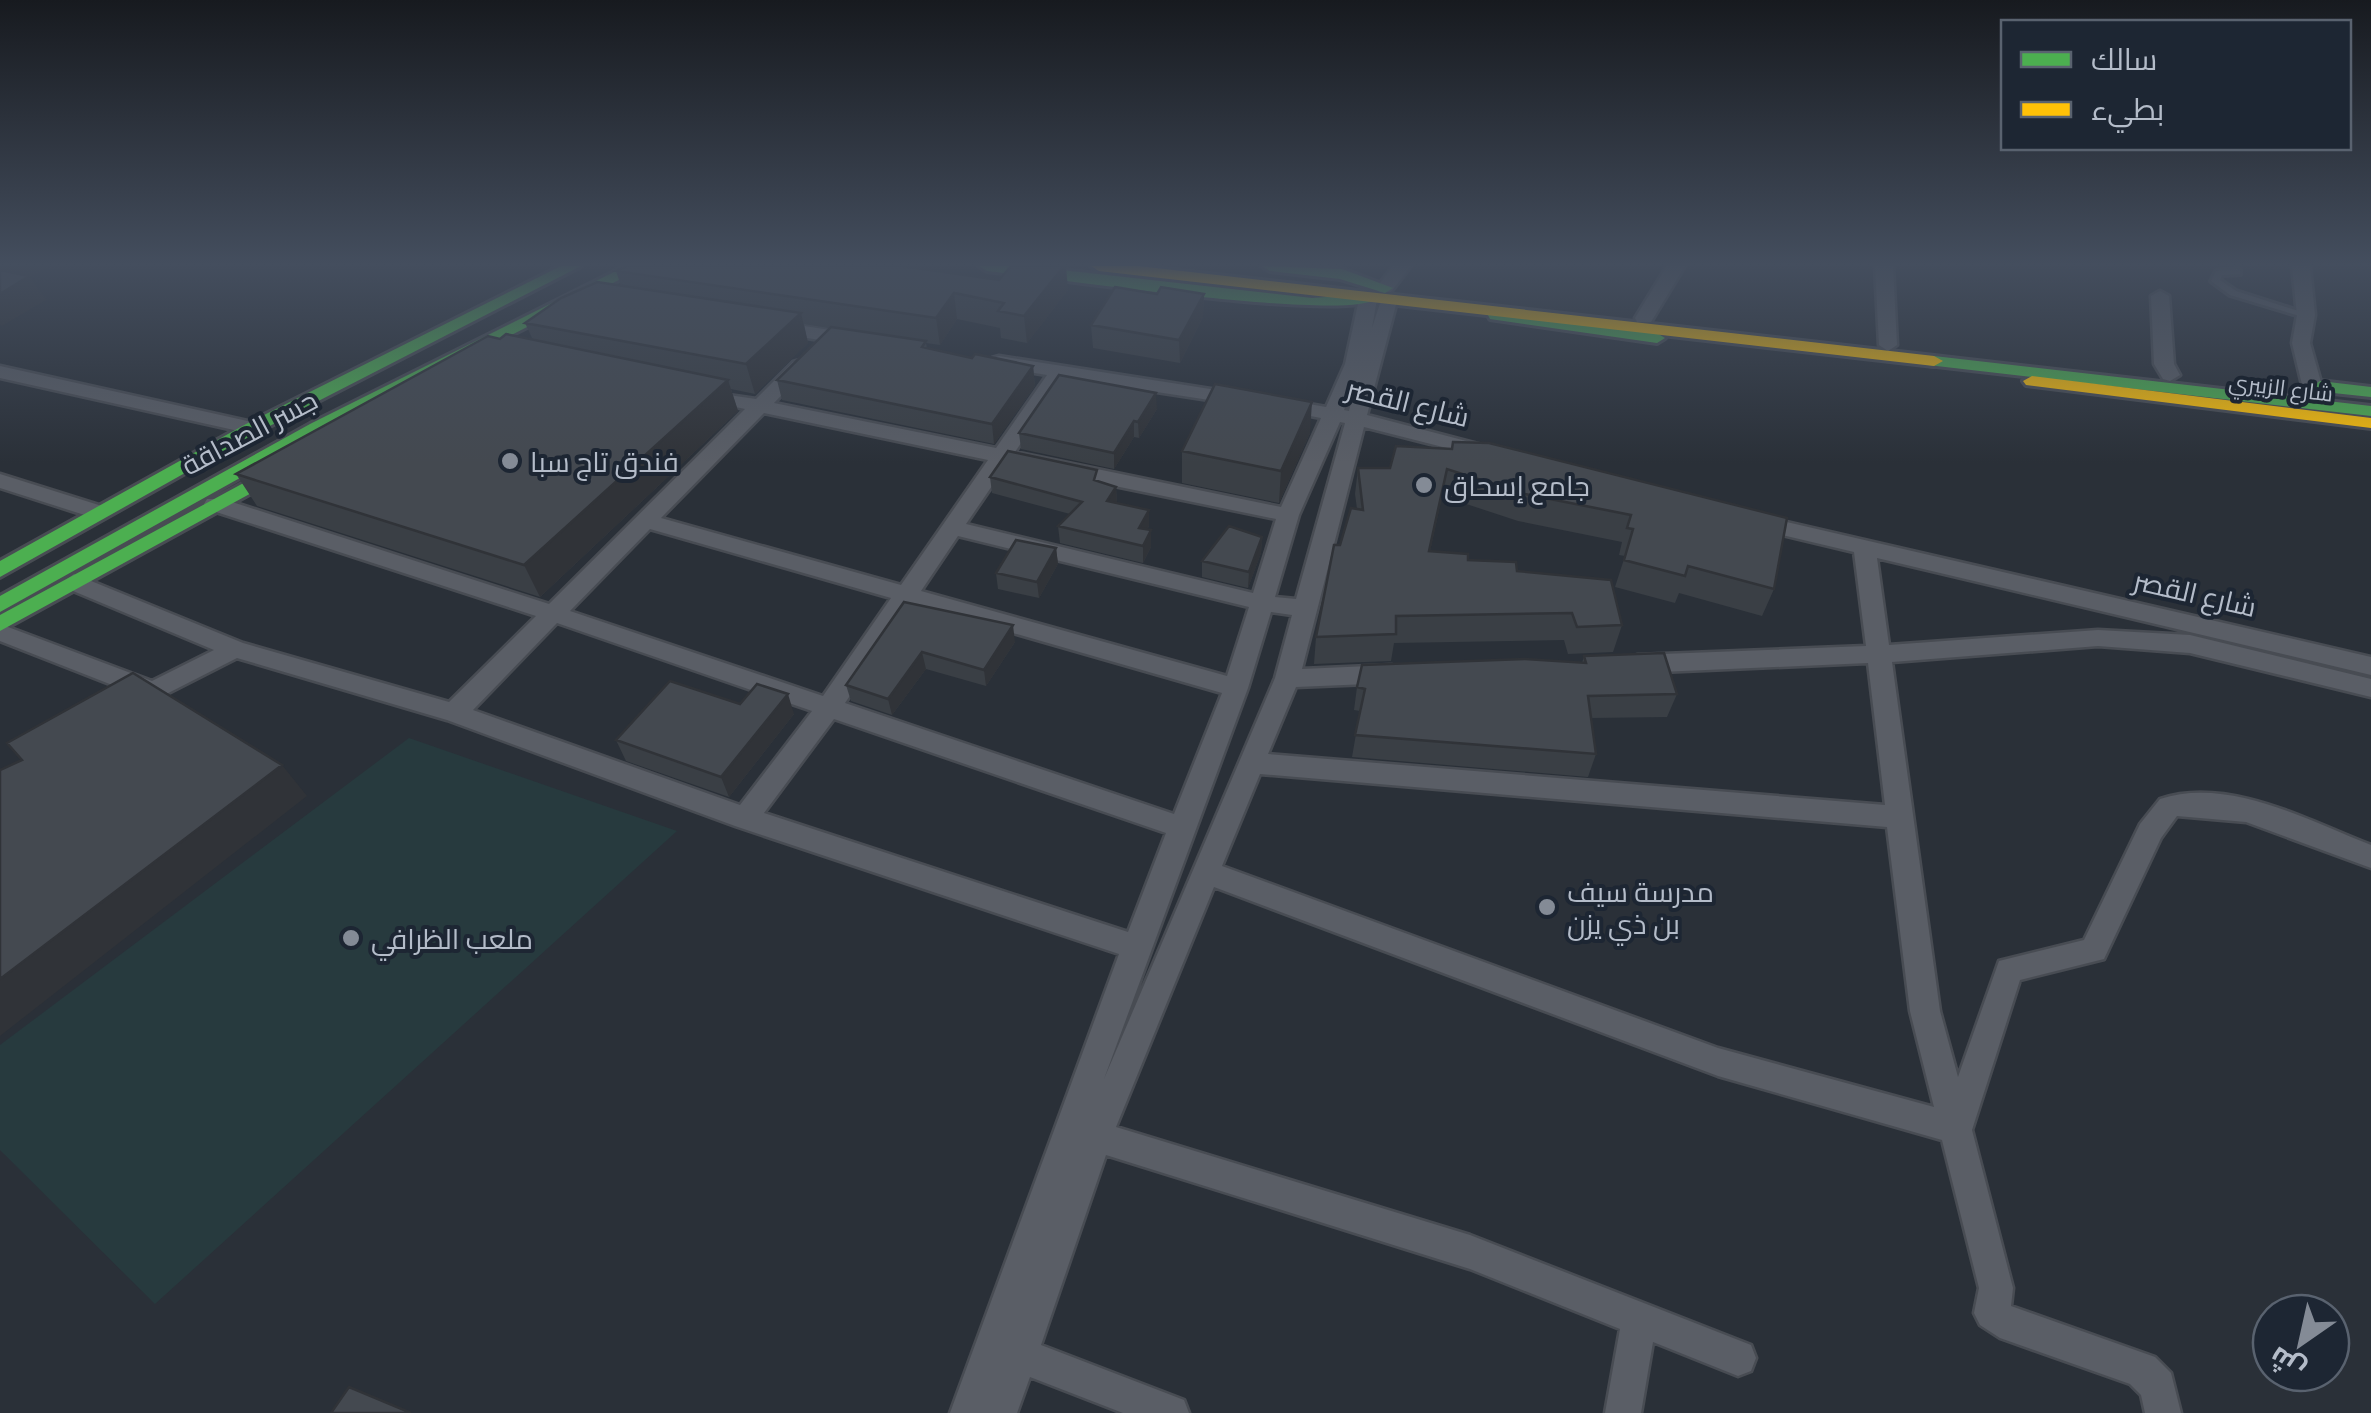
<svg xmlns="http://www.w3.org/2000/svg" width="2371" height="1413" font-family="Ubuntu,Cairo,sans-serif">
  <rect width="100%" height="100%" fill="#2a3038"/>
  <path fill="#273a3e" d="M409 738 677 831 155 1304 0 1150V1045Z"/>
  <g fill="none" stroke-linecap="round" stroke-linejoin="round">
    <g stroke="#484c53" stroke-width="6">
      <path id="lane" d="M2237 269 2240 270V274L2222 275 2220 280 2236 291 2311 315 2306 318 2303 317 2230 295 2211 281 2216 271Z"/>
    </g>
    <g stroke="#484c53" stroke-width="5">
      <path id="street" d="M1393 266H1411L1391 292H1379L1376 288Z
        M1667 266H1685L1651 322H1637L1635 318Z
        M1875 266H1893L1897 345 1888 351 1879 345Z
        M2292 266H2310L2315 315 2310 343 2324 393 2314 399 2304 393 2292 343 2297 315Z
        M2160 291 2169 296 2174 364 2180 375 2170 381 2163 379 2154 364 2151 296Z
        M1368 294 1377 299 1372 328 1382 297 1397 301 1367 415 1493 448 1496 452 1486 458 1364 427 1302 669 1392 665 1404 674 1392 683 1296 687 1268 754 1885 805 1868 663 1637 673 1625 664 1637 655 1866 646 1854 552 1744 526 1741 521 1744 516 1752 514 2371 657V675L1877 558 1889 645 2098 630 2190 635 2371 679V697L2190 653 2098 646 1892 662 1940 1011 1958 1077 1999 961 2084 940 2140 824 2160 799C2228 776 2309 821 2371 845V868L2246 822 2177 816 2161 838 2104 959 2020 980 1972 1130 2013 1288 2011 1306 2155 1357 2171 1373 2181 1413H2145L2141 1395 2130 1384 2000 1338 1980 1325 1974 1313 1979 1288 1942 1140 1718 1076 1214 887 1116 1127 1470 1235 1751 1345 1756 1358 1751 1371 1738 1376 1653 1342 1641 1413H1605L1620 1329 1470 1269 1106 1155 1041 1345 1184 1400 1189 1413H1123L1030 1377 1017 1413H950L1119 954 735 826 447 720 237 658 129 713 117 704 130 692 0 641V624L152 681 214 650 66 588 63 582 74 574 243 643 449 702 536 616 207 509 204 504 207 499H223L549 604 745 409 694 398V390L756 399 793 362 800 360 810 366 774 403 996 448 1047 375 992 366V358L999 356 1249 395V403L1242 405 1065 378 1015 452 1281 507 1321 418 1274 409 1271 405 1281 399 1326 407 1345 364 1359 299ZM1356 383 1349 411 1344 410ZM764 413 988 460 901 585 661 518ZM1340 422 1345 423 1296 599 1275 597 1299 515ZM1007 464 1276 519 1253 593 966 524ZM650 529 891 598 823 696 570 611ZM958 536 1249 607 1227 676 921 591ZM912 604 1222 693 1174 814 845 703ZM1271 612 1292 615 1275 678 1104 1079 1248 688ZM557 623 812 711 740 805 473 710ZM834 719 1166 833 1128 932 764 813ZM1260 774 1887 827 1910 1011 1934 1107 1718 1048 1222 866Z
        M772 321 856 334 865 340 856 346 765 331 763 327Z
        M0 366 252 422 262 428 252 434 0 378Z
        M0 474 105 507 108 512 97 519 0 488Z"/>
    </g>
    <g stroke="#484c53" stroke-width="6">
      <path id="fast" d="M561 266H581L258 432 0 577V561L246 424Z
        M626 266H646L322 432 0 612V596L310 424Z
        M979 266H1026L1312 298 1368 294 1376 299C1345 322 1044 277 987 271Z
        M1262 266 1342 269 1393 288 1385 293 1340 279 1270 271Z
        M1496 310 1657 333 1665 338 1657 343 1490 319 1488 315Z
        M1934 356 2371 406V416L1928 365 1925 361Z
        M2320 381 2371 387V397L2324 392 2320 397H2308V389Z
        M288 459 297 465 295 469 0 631V615Z"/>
    </g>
    <g stroke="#484c53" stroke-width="6">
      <path id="slow" d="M1091 266H1138L1934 356 1943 361 1934 366 1099 271Z
        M2032 376 2371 418V428L2026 385 2023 381Z"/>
    </g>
    <use href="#lane" fill="#5a5e66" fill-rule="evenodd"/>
    <use href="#street" fill="#5a5e66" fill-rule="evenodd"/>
    <use href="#fast" fill="#4caf50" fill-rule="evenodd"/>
    <use href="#slow" fill="#ffc107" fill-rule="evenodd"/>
  </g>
  <path fill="#3a3f45" d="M616 271 1068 290 1027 343 1001 338 1000 328 957 319 940 345 926 343 927 348 972 358 1033 366 1035 386 994 444 782 400 777 380 829 328 804 324 808 343 755 394 731 389 738 411 540 597 257 506 236 474 533 340 525 323 621 286Z
    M1157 294H1204L1203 317 1180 363 1093 348 1091 325Z
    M1157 409 1139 438 1134 437 1114 469 1021 449 1019 433Z
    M1310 433 1279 503 1182 483V451Z
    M1489 443 1774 589 1762 616 1679 593 1675 603 1615 587 1625 556 1619 555 1622 542 1518 521 1442 496 1430 551 1517 571 1622 625 1613 652 1568 654 1564 640 1394 643 1391 661 1314 664 1316 637 1340 545 1357 509 1355 494 1358 468H1390L1452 449Z
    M990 477 1098 481 1116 487 1117 503 1149 510V526L1147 530 1151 547 1143 563 1060 543 1058 526 1070 514 992 493Z
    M1262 537 1261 553 1248 588 1202 577V561Z
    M1056 548 1058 564 1039 598 998 589 996 573Z
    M904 602 1015 642 986 686 926 669 892 715 851 701 846 685Z
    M1584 656 1677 694 1667 717 1591 718 1596 754 1588 777 1352 757 1360 711 1354 710 1357 687 1582 663Z
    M740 704 794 714 729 797 626 761 616 740Z"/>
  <path fill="#303338" d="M0 266H50L30 277 46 300 2 326 0 324Z
    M1064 266H1066L1068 290 1027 343 1024 316Z
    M954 293 957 319 940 345 936 318Z
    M1204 294 1203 317 1180 363 1179 340Z
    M801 313 808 343 755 394 746 364Z
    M1033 366 1035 386 994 444 992 424Z
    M728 380 738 411 540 597 524 565Z
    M1156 393 1157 409 1139 438 1138 422Z
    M1312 402 1310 433 1279 503 1281 471Z
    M1134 421V437L1114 469V453Z
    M1116 487 1117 503 1107 501Z
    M1149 510V526L1140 544 1139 528Z
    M1151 530V547L1143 563V546Z
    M1262 537 1261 553 1248 588 1249 572Z
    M1056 548 1058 564 1039 598 1037 582Z
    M1013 625 1015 642 986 686 984 670Z
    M922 652 926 669 892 715 888 699Z
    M788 694 794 714 729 797 721 777Z
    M282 765 307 796 0 1036V979Z"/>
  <path fill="#444950" stroke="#303338" stroke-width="2.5" d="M627 266H902L999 280 1011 266H1064L1024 316 998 311 1004 303 954 293 936 318 616 271Z
    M0 270 29 276 0 294Z
    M597 282 801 313 746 364 525 323 561 298Z
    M1115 287 1157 294 1161 287 1204 294 1179 340 1091 325Z
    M831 327 926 341 922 347 972 358 975 354 1033 366 992 424 777 380Z
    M506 334 728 380 524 565 236 474 488 336 500 339Z
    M1059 375 1156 393 1138 422 1134 421 1114 453 1019 433Z
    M1215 384 1312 402 1281 471 1182 451Z
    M1453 442 1489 443 1787 518 1774 589 1688 566 1685 576 1624 560 1633 529 1627 528 1631 515 1525 494 1447 469 1429 551 1468 554V560L1516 562 1517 571 1611 580 1622 625 1577 627 1572 613 1396 616V634L1316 637 1334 545H1340L1351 508 1363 510 1358 468H1390L1396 446 1452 449Z
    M1008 451 1097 470 1094 480 1116 487 1107 501 1149 510 1139 528 1151 530 1143 546 1058 526 1082 502 990 477Z
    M1229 526 1262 537 1249 572 1202 561Z
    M1016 540 1056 548 1037 582 996 573Z
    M904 602 1013 625 984 670 922 652 888 699 846 685Z
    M1664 653 1677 694 1588 696 1596 754 1355 735 1365 689 1357 687 1362 665 1525 659 1586 663 1584 656Z
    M133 673 282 765 0 979V770L22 760 7 743Z
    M670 681 740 704 757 684 788 694 721 777 616 740Z
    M349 1387 411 1413H331Z"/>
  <linearGradient id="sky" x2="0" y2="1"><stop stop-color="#171a1f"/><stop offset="0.57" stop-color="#444e5e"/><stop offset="1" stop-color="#444e5e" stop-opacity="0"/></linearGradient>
  <rect width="2371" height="463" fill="url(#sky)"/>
  <g fill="#848b96" stroke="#1d2633" stroke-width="4">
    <circle cx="510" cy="461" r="10"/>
    <circle cx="1424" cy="485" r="10"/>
    <circle cx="1547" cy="907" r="10"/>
    <circle cx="351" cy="938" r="10"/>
  </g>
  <g text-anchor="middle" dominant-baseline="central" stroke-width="8" stroke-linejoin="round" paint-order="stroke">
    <g font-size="22" fill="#b4bcc9" stroke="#1d2633">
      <text transform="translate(2281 387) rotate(7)">شارع الزبيري</text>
    </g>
    <g font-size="28" fill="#b4bcc9" stroke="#1d2633">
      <text transform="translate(1408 402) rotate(14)">شارع القصر</text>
      <text transform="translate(249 432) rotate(-28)">جسر الصداقة</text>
      <text transform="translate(2195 593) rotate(13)">شارع القصر</text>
    </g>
    <g font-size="28" fill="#b4bcc9" stroke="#1d2633" text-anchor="start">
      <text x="530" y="461">فندق تاج سبا</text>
      <text x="1444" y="485">جامع إسحاق</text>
      <text x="1567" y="891">مدرسة سيف<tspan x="1567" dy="32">بن ذي يزن</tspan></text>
      <text x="371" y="938">ملعب الظرافي</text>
    </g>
  </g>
  <rect x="2001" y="20" width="350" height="130" fill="#1d2633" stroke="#59626f" stroke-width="2.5"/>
  <rect x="2021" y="52" width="50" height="15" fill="#4caf50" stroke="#59626f" stroke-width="2.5"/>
  <text x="2091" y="70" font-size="30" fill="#b4bcc9">سالك</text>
  <rect x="2021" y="102" width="50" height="15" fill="#ffc107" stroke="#59626f" stroke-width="2.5"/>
  <text x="2091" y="120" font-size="30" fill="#b4bcc9">بطيء</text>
  <g transform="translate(2301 1343) rotate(214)"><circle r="48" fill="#1d2633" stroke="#59626f" stroke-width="2.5"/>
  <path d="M0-8L18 38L0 25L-18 38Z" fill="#848b96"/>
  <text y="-15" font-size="28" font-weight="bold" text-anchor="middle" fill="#b4bcc9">ش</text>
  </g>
</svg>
